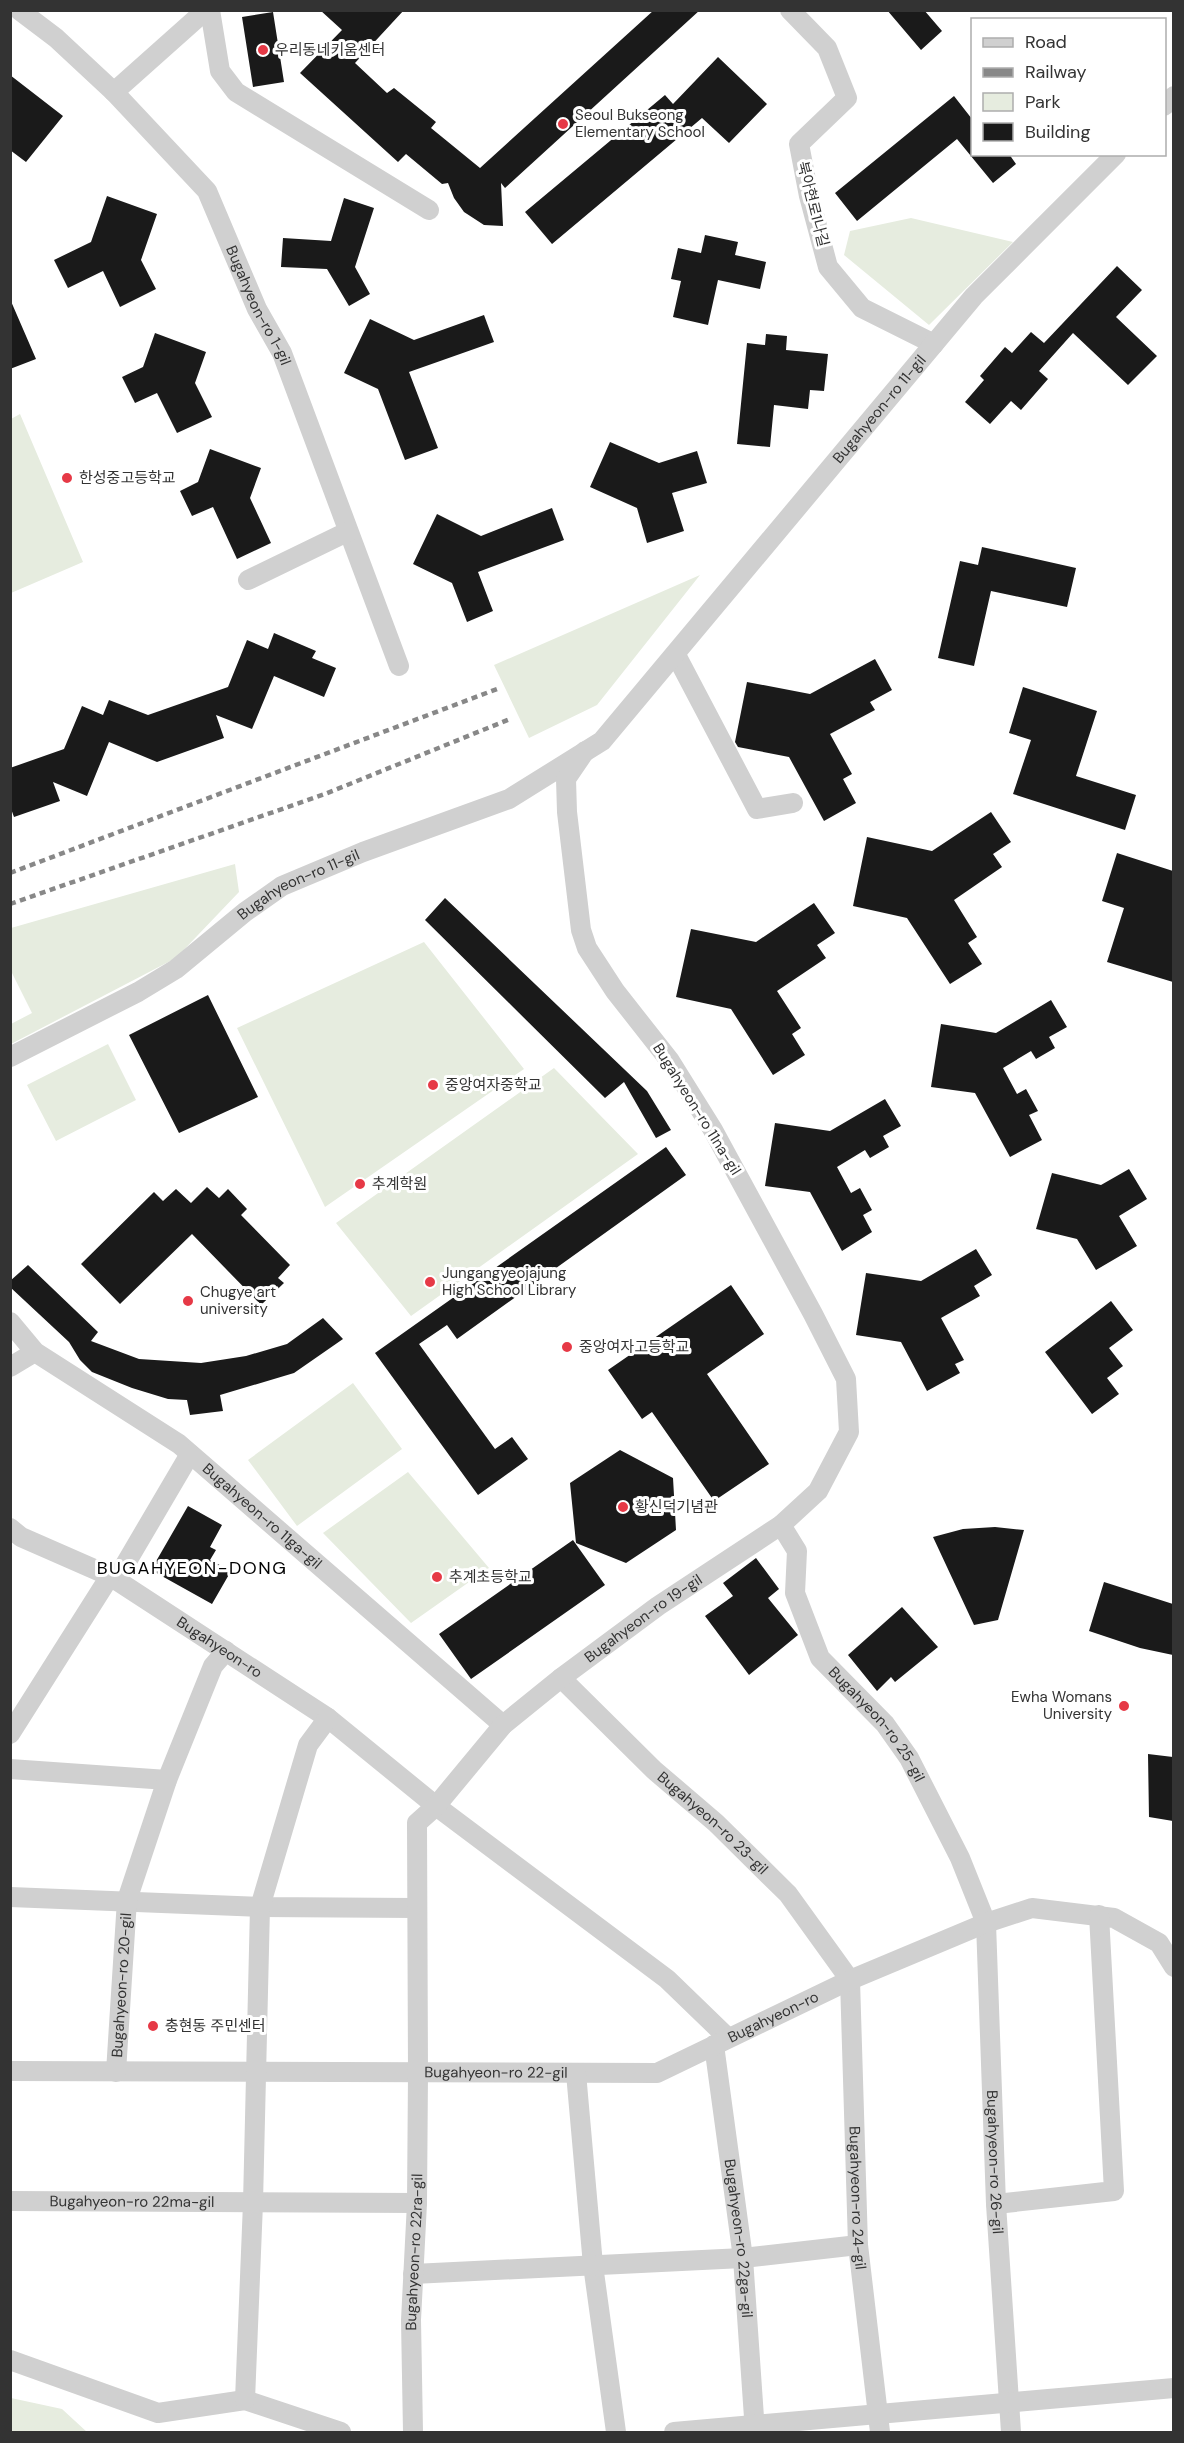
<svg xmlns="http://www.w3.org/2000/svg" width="1184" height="2443" font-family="'DM Sans','Noto Sans KR',sans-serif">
  <rect width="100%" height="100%" fill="#fff"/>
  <path fill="#e6ecdf" d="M911 218 1013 242 929 325 844 255 850 231Z
    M20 414 83 562 11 593V419Z
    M700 575 597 705 529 738 494 665Z
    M235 864 239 892 176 958 11 1044V1024L32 1013 11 971V928Z
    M424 942 524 1069 325 1207 237 1028Z
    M108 1044 136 1100 56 1141 27 1085Z
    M554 1068 638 1154 411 1316 336 1223Z
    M353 1383 402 1449 297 1526 248 1460Z
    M408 1472 489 1568 411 1623 323 1533Z
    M11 2398 62 2409 87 2432H11Z"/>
  <path fill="#1a1a1a" d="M320 10H404L355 63 387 93 394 88 436 122 431 128 480 168 654 10H700L505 188 501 183 503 226 484 225 464 212 454 198 448 183 442 184 406 154 398 162 300 73 342 30Z
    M887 10H924L942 31 921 50Z
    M273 12 284 82 253 87 242 17Z
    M718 57 767 104 729 143 702 118 552 244 525 212 665 95 673 104Z
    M10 75 63 116 26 162 10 150Z
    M954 96 972 119V154H1009L1016 164 993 183 957 139 857 221 835 193Z
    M107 196 157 214 141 260 156 289 120 307 103 271 68 288 54 260 91 242Z
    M344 198 374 208 355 267 370 294 349 306 327 269 281 267 283 238 331 241Z
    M705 235 738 242 735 255 766 262 760 289 718 280 708 325 673 317 681 281 671 279 678 248 701 253Z
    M1117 266 1142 290 1116 317 1157 356 1128 385 1073 333 1039 371 1048 379 1021 410 1011 401 990 424 965 402 984 380 980 376 1005 347 1012 353 1031 332 1044 343Z
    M10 299 36 359 10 369Z
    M484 315 494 342 409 372 438 448 405 460 378 389 344 373 370 319 414 340Z
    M155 333 206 352 195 383 212 417 177 433 157 393 135 403 122 377 143 367Z
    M766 334 787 336 786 350 828 354 824 391 810 390 808 409 774 405 770 447 737 444 747 343 765 345Z
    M610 442 659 463 697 451 707 483 672 493 684 531 647 543 637 508 590 487Z
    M210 449 261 468 250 498 271 543 237 559 213 507 192 516 180 491 198 482Z
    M552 508 564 540 478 572 493 611 467 622 452 583 413 564 437 514 481 536Z
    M982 547 1076 568 1067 607 991 591 974 666 938 658 960 561 978 565Z
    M274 633 316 651 312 658 336 668 324 697 274 676 252 729 216 715 224 738 157 762 109 742 87 796 53 782 60 801 14 817 10 806V768L64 749 82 706 103 715 109 700 148 715 228 687 247 640 268 649Z
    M875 659 892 690 870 702 875 710 830 734 852 774 843 779 856 803 824 821 789 757 738 747 735 742 747 682 810 694Z
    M1023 687 1097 711 1076 776 1136 795 1125 830 1013 794 1031 740 1009 733Z
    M991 812 1011 842 993 854 1002 867 954 900 977 937 968 943 982 964 950 984 907 918 853 906 867 837 932 851Z
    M1117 853 1173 871V982L1107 962 1124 908 1102 901Z
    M445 898 647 1091 671 1130 656 1138 624 1082 605 1098 425 920Z
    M814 903 835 933 817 945 826 958 777 991 801 1028 792 1034 805 1055 773 1075 731 1009 676 997 691 929 756 942Z
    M208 995 258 1097 179 1133 129 1035Z
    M1051 1000 1067 1027 1049 1037 1055 1048 1036 1059 1031 1051 1003 1068 1017 1094 1026 1089 1038 1111 1029 1115 1042 1140 1010 1157 975 1093 931 1087 941 1024 996 1033Z
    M885 1099 901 1126 883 1136 889 1147 870 1158 865 1150 837 1167 851 1193 860 1188 872 1210 863 1215 872 1232 842 1251 810 1192 765 1186 775 1123 830 1131Z
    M666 1147 686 1175 457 1339 447 1325 419 1344 495 1449 512 1437 528 1459 478 1495 375 1353Z
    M1129 1169 1147 1199 1119 1216 1137 1246 1096 1270 1077 1239 1036 1229 1052 1173 1101 1185Z
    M207 1187 219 1198 228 1189 247 1209 241 1215 290 1265 278 1278 284 1283 261 1305 192 1234 120 1304 81 1264 154 1192 163 1201 176 1189 191 1203Z
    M976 1249 992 1275 974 1286 980 1296 941 1318 964 1360 955 1364 960 1373 927 1391 901 1342 856 1335 866 1273 921 1281Z
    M28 1265 98 1332 91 1341 139 1359 201 1363 246 1356 287 1344 323 1318 343 1339 294 1373 220 1395 223 1411 190 1415 187 1400 168 1399 132 1388 92 1372 80 1360 69 1342 10 1287V1281Z
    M731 1285 764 1334 707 1374 769 1464 714 1501 652 1412 642 1419 608 1370Z
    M1111 1301 1133 1330 1109 1348 1123 1366 1107 1378 1119 1394 1092 1414 1045 1352Z
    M620 1450 673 1478 676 1530 626 1563 576 1543 570 1483Z
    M188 1506 222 1525 210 1547 216 1550 210 1560 231 1571 212 1604 151 1570Z
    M995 1527 1024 1530 998 1620 974 1625 933 1537 963 1529Z
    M573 1540 605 1585 471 1679 439 1634Z
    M756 1558 779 1589 768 1598 798 1635 749 1675 705 1616 733 1596 723 1583Z
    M1104 1582 1173 1604V1655L1140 1648 1089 1631Z
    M902 1607 938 1647 895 1682 891 1677 877 1691 848 1655Z
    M1148 1754 1173 1757V1821L1149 1817Z"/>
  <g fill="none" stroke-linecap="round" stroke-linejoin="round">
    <g stroke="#d0d0d0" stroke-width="20">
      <path id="s1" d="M19 10 56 38 114 92 207 191 257 309 282 353 399 666"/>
      <path d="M210 10 220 71 236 92 429 210"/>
      <path d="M790 10 827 48 847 98 799 144 809 196 828 267 862 308 934 344"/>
      <path d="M114 92 206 10"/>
      <path d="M1164 106 1174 96"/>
      <path d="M248 580 347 532"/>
      <path d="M676 655 757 809 793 803"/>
      <path id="s2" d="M10 1057 138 992 176 969 245 912 282 886 363 852 509 799 602 741 974 296 1116 154"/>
      <path id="s3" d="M10 1322 35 1352 179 1444 503 1725"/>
      <path d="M10 1367 35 1352"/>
      <path id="s4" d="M781 1525 797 1551 795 1593 820 1658 885 1724 909 1758 960 1858 986 1923 996 2204 1011 2432"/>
      <path id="s5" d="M10 1528 21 1537 110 1576 328 1718 436 1806 667 1979 728 2038"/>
      <path d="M116 1580 190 1454"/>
      <path id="s6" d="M561 1678 654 1770 716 1823 788 1894 850 1980"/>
      <path d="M10 1734 110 1576"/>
      <path d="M10 1769 167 1780"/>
      <path d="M10 1897 260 1907 415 1908"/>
      <path id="s7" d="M850 1980 858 2245 880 2432"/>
      <path id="s8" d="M714 2045 743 2258 755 2432"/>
      <path id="s9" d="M10 2071 657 2073 850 1980 986 1923 1032 1908 1114 1918 1159 1943 1174 1967"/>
      <path id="s10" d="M116 2072 127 1900 167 1780 213 1666 226 1651"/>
      <path d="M576 2073 593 2265 616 2432"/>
      <path id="s11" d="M10 2201 417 2203"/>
      <path d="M996 2204 1114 2191 1099 1915"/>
      <path d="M413 2274 743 2258 858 2245"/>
      <path d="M10 2360 158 2413 245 2400 341 2432"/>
      <path d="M245 2400 253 2203 260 1907 308 1745 328 1718"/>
      <path id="s12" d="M413 2432 411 2320 417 2203 418 2073 417 1823 436 1806 503 1725 561 1678 658 1606 781 1525 818 1491 849 1432 846 1379 813 1314 713 1130 670 1061 615 991 587 948 581 930 567 812 566 779 585 751"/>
      <path d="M674 2432 1174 2388"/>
    </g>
    <path stroke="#888" stroke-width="4.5" stroke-dasharray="6 4.5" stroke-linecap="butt" d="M10 873 497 689
      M10 904 325 794 510 719"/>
  </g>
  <g fill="#e63946" stroke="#fff" stroke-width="2">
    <circle cx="263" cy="50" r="6"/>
    <circle cx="563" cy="124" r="6"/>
    <circle cx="67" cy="478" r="6"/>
    <circle cx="433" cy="1085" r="6"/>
    <circle cx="360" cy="1184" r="6"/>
    <circle cx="430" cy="1282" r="6"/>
    <circle cx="188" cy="1301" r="6"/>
    <circle cx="567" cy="1347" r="6"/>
    <circle cx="623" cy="1507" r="6"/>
    <circle cx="437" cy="1577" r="6"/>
    <circle cx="1124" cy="1706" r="6"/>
    <circle cx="153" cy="2026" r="6"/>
  </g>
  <g text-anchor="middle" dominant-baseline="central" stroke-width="6" stroke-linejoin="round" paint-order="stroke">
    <g font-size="15" fill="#333" stroke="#fff" text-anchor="start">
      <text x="275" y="50">우리동네키움센터</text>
      <text x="575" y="115">Seoul Bukseong<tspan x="575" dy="17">Elementary School</tspan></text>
      <text x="79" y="478">한성중고등학교</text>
      <text x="445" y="1085">중앙여자중학교</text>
      <text x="372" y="1184">추계학원</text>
      <text x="442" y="1273">Jungangyeojajung<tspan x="442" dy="17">High School Library</tspan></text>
      <text x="200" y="1292">Chugye art<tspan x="200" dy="17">university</tspan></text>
      <text x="579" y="1347">중앙여자고등학교</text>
      <text x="635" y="1507">황신덕기념관</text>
      <text x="449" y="1577">추계초등학교</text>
      <text x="1112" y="1697" text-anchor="end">Ewha Womans<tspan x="1112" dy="17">University</tspan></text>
      <text x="165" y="2026">충현동 주민센터</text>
    </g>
    <g font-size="15" fill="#333" stroke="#fff">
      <text transform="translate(813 204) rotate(76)">북아현로1나길</text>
      <text stroke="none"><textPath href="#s1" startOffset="387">Bugahyeon-ro 1-gil</textPath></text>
      <text stroke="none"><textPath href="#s2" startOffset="1108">Bugahyeon-ro 11-gil</textPath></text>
      <text stroke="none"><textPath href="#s2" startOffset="338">Bugahyeon-ro 11-gil</textPath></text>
      <text transform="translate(697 1109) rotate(58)">Bugahyeon-ro 11na-gil</text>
      <text stroke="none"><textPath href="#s3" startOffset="320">Bugahyeon-ro 11ga-gil</textPath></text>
      <text stroke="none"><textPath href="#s12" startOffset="916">Bugahyeon-ro 19-gil</textPath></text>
      <text stroke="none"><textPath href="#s5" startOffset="242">Bugahyeon-ro</textPath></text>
      <text stroke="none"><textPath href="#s4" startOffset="230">Bugahyeon-ro 25-gil</textPath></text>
      <text stroke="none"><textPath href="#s6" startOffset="210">Bugahyeon-ro 23-gil</textPath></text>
      <text stroke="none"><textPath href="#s10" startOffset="87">Bugahyeon-ro 20-gil</textPath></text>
      <text stroke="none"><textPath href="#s9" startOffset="776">Bugahyeon-ro</textPath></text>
      <text stroke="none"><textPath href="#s9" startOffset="486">Bugahyeon-ro 22-gil</textPath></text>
      <text stroke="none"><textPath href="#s4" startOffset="698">Bugahyeon-ro 26-gil</textPath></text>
      <text stroke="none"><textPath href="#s7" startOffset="218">Bugahyeon-ro 24-gil</textPath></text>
      <text stroke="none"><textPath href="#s11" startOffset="122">Bugahyeon-ro 22ma-gil</textPath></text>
      <text stroke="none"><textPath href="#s8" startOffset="195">Bugahyeon-ro 22ga-gil</textPath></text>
      <text stroke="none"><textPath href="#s12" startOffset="180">Bugahyeon-ro 22ra-gil</textPath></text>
    </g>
    <g font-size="18" letter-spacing="1.5" fill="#000" stroke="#fff">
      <text x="192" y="1568">BUGAHYEON-DONG</text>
    </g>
  </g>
  <rect width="1184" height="2443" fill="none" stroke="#333333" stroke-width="24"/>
  <rect x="971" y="18" width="195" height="138" fill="#ffffff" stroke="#adadad" stroke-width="1.5"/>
  <rect x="983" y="38" width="30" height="9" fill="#d0d0d0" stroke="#adadad" stroke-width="1.5"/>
  <text x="1025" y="48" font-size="18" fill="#333333">Road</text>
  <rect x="983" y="68" width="30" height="9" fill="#888888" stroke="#adadad" stroke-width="1.5"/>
  <text x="1025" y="78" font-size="18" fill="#333333">Railway</text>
  <rect x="983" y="93" width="30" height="18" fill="#e6ecdf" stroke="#adadad" stroke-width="1.5"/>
  <text x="1025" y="108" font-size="18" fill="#333333">Park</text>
  <rect x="983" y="123" width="30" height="18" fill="#1a1a1a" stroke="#adadad" stroke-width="1.5"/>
  <text x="1025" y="138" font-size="18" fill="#333333">Building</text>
</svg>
